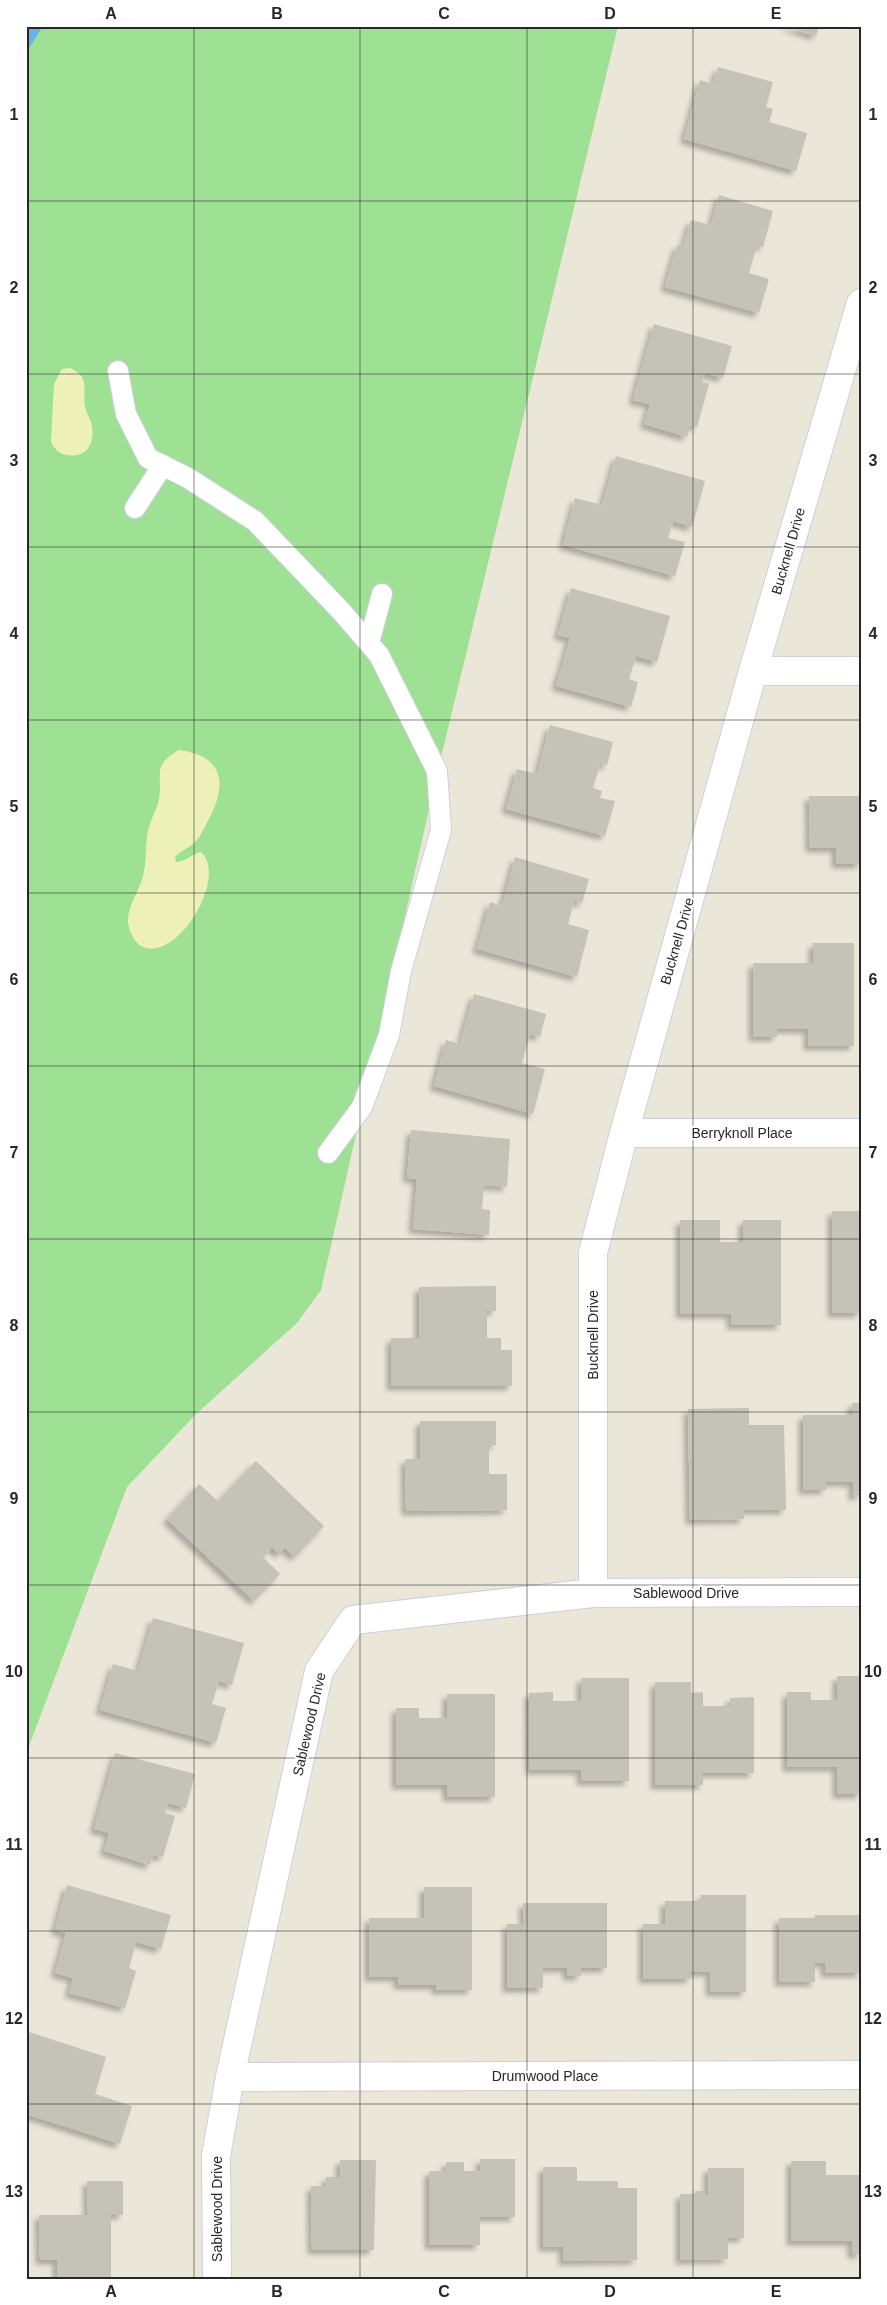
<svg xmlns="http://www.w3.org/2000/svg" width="887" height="2305" font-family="Arial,sans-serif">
  <defs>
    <filter id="shadow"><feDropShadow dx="-4.5" dy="4.5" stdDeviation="2.5" flood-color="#0004"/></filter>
  </defs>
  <rect width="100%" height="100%" fill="#eae6d8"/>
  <path fill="#9fe194" d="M26 26H618L436 778 321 1290 297 1323 196 1414 127 1487 26 1754Z"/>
  <path fill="#eef0ba" d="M70 368C91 377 82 390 85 407 86 412 89 417 91 422 96 439 89 459 68 455 59 454 55 450 51 442L54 384 62 369Z
    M179 750C222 756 228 781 210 817 205 826 201 837 193 844 187 849 180 851 175 857L176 862C185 862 192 854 201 852 229 877 176 965 141 946 134 942 129 931 128 923 127 906 139 892 143 876 147 861 145 846 148 831 150 820 157 810 159 799 163 775 151 766 179 750Z"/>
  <path fill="#6ab1ed" d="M26 26H43L26 53Z"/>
  <path fill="#c5c2b8" filter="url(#shadow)" d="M785 26H819L816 36Z
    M718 67 773 82 766 107 773 109 769 122 807 133 796 171 684 139 700 80 713 84Z
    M719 195 773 211 763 247 757 245 749 273 769 279 759 313 665 287 677 245 683 246 691 220 711 225Z
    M654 324 732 346 723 378 705 373 702 382 709 384 697 427 690 425 687 437 644 424 650 404 633 400Z
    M616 456 705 481 692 527 673 521 668 538 685 542 675 576 563 545 575 498 602 505Z
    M571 588 670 616 657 662 636 656 629 679 638 682 631 707 556 686 570 638 558 635Z
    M550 725 613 742 607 765 600 764 593 788 602 791 600 798 615 801 605 836 506 809 517 769 537 774Z
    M809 796H861V864H836V848H810Z
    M515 857 589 879 582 903 574 901 568 924 589 930 577 977 477 949 490 902 502 906Z
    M813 943H854V1046H808V1029H777V1037H753V963H813Z
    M474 994 546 1014 540 1037 530 1034 522 1063 545 1069 533 1114 434 1086 446 1040 460 1044Z
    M411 1130 510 1139 507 1187 484 1185 482 1209 490 1210 489 1235 413 1229 417 1179 407 1178Z
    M832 1211H861V1313H832Z
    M680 1220H720V1242H743V1220H781V1325H731V1314H680Z
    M496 1286V1311H487V1338H501V1350H512V1386H391V1338H419V1287Z
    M852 1403H861V1495L853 1496V1482H826V1490H803V1415H852Z
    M749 1408V1425H784L786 1510H744V1519L690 1520 688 1409Z
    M420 1421H496V1445H489V1474H507V1510L406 1511 405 1459H420Z
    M256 1461 324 1526 295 1557 285 1548 279 1554 272 1547 263 1557 280 1574 254 1601 167 1519 199 1484 218 1501Z
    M153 1618 244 1643 232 1685 219 1681 212 1704 226 1708 216 1743 100 1710 113 1664 138 1671Z
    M837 1676H861V1794H837V1767H787V1692H811V1700H837Z
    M581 1678H629V1781H581V1770H530L529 1693 553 1692V1701H581Z
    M655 1682H691V1693L703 1692V1706H730V1698L754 1697V1773H703V1785H655Z
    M447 1694H495V1797H447V1785H396V1708H419V1718H447Z
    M115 1753 195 1774 186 1808 168 1803 165 1813 175 1816 163 1857 153 1855 150 1865 104 1851 109 1833 94 1829Z
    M67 1885 171 1915 161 1949 136 1942 129 1968 136 1971 125 2008 69 1993 73 1978 55 1973 66 1933 55 1930Z
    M424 1887H472V1990H436V1985H398V1977H369V1918H424Z
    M701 1895H746V1992H710V1972H691V1979H643V1924H665V1901H701Z
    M523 1903H607V1968H581V1976H567V1968H543V1988H507V1924H524Z
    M815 1915H861V1973H825V1963H815V1982H779V1918H815Z
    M26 2031 106 2057 95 2094 132 2106 120 2144 26 2114Z
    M480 2159H515V2217H480V2245H429V2171H446V2162H464V2171H480Z
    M340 2160H376L374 2250H312L311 2186H326V2177H340Z
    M791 2161H826V2175H861V2254H852V2241H791Z
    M543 2167H577V2181H618V2188H637V2260L563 2261V2247H543Z
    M708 2168H744V2238H728V2259L680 2260V2194H695V2191H705V2194H708Z
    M87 2181H123V2215H111V2279H57V2260H40L39 2215H88Z"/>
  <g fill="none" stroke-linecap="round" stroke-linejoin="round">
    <g stroke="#cecee1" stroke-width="22">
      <path id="service" d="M118 371 126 414 148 458 188 478 255 521 341 611 379 655 437 771 441 830 401 971 389 1035 362 1107 328 1153
        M135 508 163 465
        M369 643 382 594"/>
    </g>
    <g stroke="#cecee1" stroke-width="30">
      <path id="minor" d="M753 671H861
        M624 1133H861
        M593 1593V1253L624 1133 753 671 861 303
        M230 2077 861 2075
        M217 2279 216 2156 230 2077 319 1671 353 1620 593 1593 861 1592"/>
    </g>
    <use href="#service" stroke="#fff" stroke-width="20"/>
    <use href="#minor" stroke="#fff" stroke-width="28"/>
  </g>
  <path fill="none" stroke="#272727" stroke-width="1" stroke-opacity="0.55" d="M194 26V2279M360 26V2279M527 26V2279M693 26V2279M26 201H861M26 374H861M26 547H861M26 720H861M26 893H861M26 1066H861M26 1239H861M26 1412H861M26 1585H861M26 1758H861M26 1931H861M26 2104H861"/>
  <g text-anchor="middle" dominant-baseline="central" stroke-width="4" stroke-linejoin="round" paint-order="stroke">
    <g font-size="14" fill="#272727" stroke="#fff">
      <text transform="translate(788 551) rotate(-74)">Bucknell Drive</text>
      <text transform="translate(677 941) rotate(-74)">Bucknell Drive</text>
      <text x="742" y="1133">Berryknoll Place</text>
      <text transform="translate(593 1335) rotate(-90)">Bucknell Drive</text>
      <text x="686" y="1593">Sablewood Drive</text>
      <text transform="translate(309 1724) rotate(-77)">Sablewood Drive</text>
      <text x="545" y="2076">Drumwood Place</text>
      <text transform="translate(217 2209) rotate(-90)">Sablewood Drive</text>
    </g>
  </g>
  <rect width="887" height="2305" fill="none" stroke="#ffffff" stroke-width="55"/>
  <rect x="28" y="28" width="832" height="2250" fill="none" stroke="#272727" stroke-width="2"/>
  <g font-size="16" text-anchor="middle" font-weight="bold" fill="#272727">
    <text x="111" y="19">A</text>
    <text x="277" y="19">B</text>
    <text x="444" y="19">C</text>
    <text x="610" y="19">D</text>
    <text x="776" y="19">E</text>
    <text x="14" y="120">1</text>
    <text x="873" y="120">1</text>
    <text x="14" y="293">2</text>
    <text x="873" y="293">2</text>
    <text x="14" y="466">3</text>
    <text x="873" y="466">3</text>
    <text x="14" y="639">4</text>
    <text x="873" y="639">4</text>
    <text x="14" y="812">5</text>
    <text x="873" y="812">5</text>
    <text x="14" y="985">6</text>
    <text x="873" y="985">6</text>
    <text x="14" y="1158">7</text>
    <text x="873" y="1158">7</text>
    <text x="14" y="1331">8</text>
    <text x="873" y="1331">8</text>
    <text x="14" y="1504">9</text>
    <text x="873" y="1504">9</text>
    <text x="14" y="1677">10</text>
    <text x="873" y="1677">10</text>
    <text x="14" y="1850">11</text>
    <text x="873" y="1850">11</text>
    <text x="14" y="2024">12</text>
    <text x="873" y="2024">12</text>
    <text x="14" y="2197">13</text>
    <text x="873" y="2197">13</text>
    <text x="111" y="2297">A</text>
    <text x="277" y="2297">B</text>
    <text x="444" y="2297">C</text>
    <text x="610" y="2297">D</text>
    <text x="776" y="2297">E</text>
  </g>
</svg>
